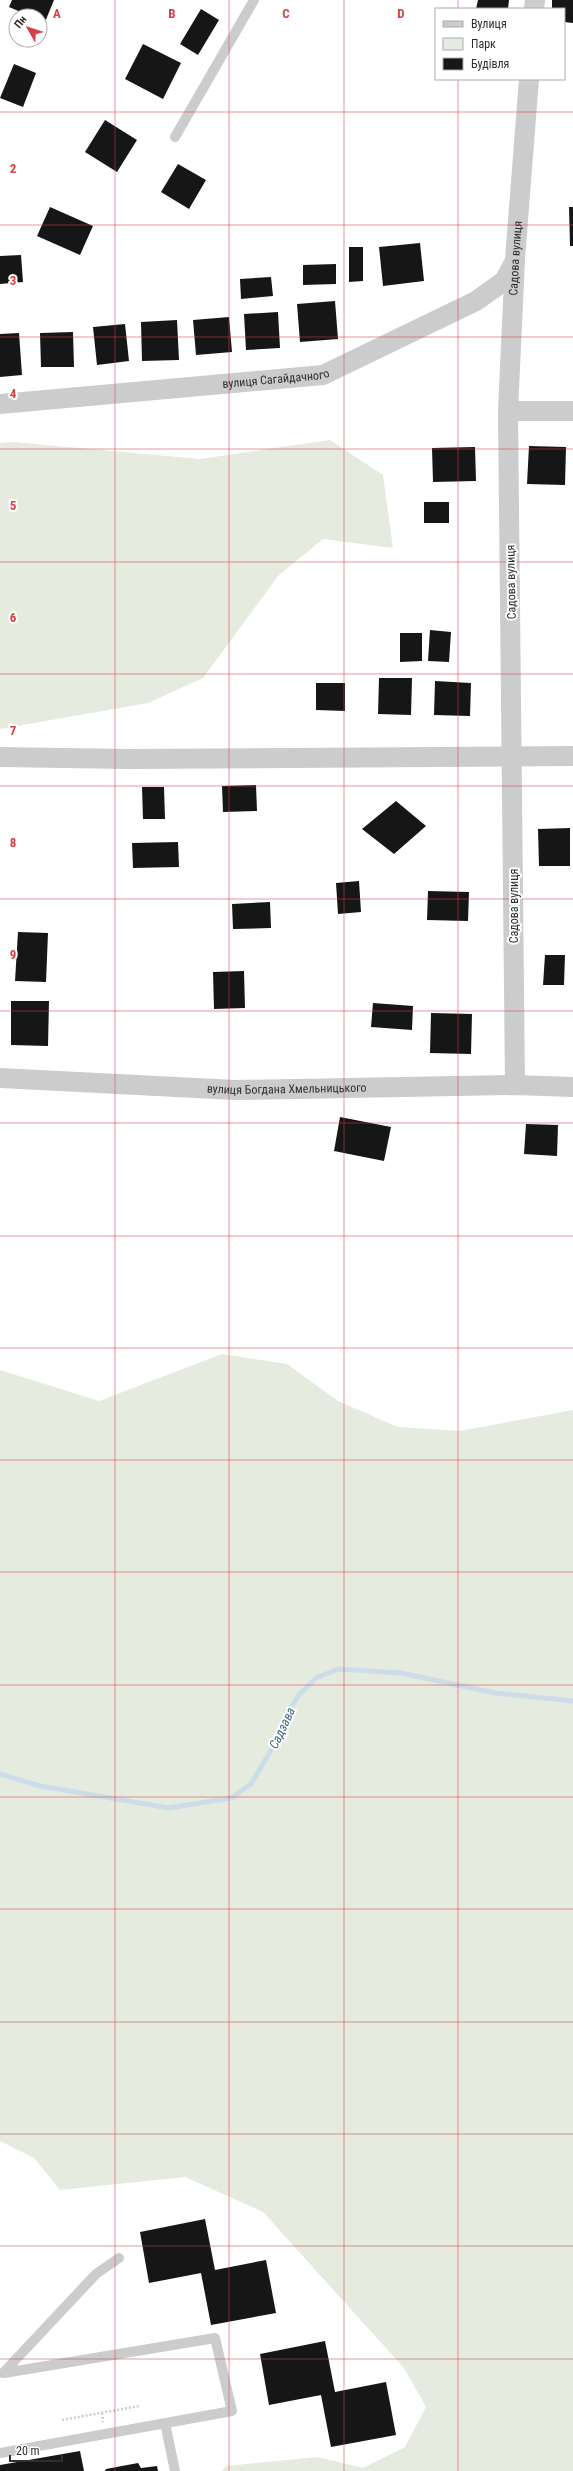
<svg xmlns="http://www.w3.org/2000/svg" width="573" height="2471" font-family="'Roboto Condensed',sans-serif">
  <rect width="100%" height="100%" fill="#fff"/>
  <path fill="#e5ebde" d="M330 440 383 475 393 548 323 539 278 576 203 678 148 703 0 729V443L13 442 200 459Z
    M222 1354 287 1364 338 1401 398 1427 460 1431 573 1410V2471H222L226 2466 318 2457 363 2468 405 2447 426 2407 404 2368 263 2212 185 2177 60 2190 34 2158 0 2141V1370L99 1401Z"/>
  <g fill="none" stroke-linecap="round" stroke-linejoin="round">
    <path stroke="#ccdde9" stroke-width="5" d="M0 1774 40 1786 169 1808 231 1798 251 1784 270 1752 288 1712 299 1695 316 1678 338 1669 401 1673 495 1693 573 1701"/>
  </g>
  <path fill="#161616" d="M12 0H54L45 22 40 20V16H30L9 7Z
    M478 0H509L508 9H476Z
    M552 0H573V23L564 22V9H552Z
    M201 9 219 20 198 55 180 44Z
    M143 44 181 63 163 99 125 79Z
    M14 64 36 73 23 107 0 98Z
    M105 120 137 140 117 172 85 152Z
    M178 164 206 180 189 209 161 192Z
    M50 207 93 226 80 255 37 236Z
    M569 207H573V246H570Z
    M420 243 424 281 383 286 379 247Z
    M349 247H363V281L349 282Z
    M21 255 23 282 0 284V256Z
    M336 264V284L303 285V265Z
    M271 277 273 296 241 299 240 279Z
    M335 301 338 339 300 342 297 304Z
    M278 312 280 348 246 350 244 314Z
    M229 317 232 352 196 355 193 320Z
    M177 320 179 360 142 361 141 322Z
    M125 324 129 361 97 365 93 327Z
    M73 332 74 367H41L40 333Z
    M19 333 22 375 0 377V334Z
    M529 446 566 447 565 485 527 484Z
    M475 447 476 481 433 482 432 448Z
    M424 502H449V523H424Z
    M430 630 451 632 449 662 428 661Z
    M400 633H422V661L400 662Z
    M379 678H412L411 715 378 714Z
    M435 681 471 683 470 716 434 715Z
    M316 683H345V711L316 710Z
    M256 785 257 811 223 812 222 786Z
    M142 787H164L165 819H143Z
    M396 801 426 826 394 854 362 829Z
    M570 828V866H539L538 829Z
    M178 842 179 867 133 868 132 843Z
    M359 881 361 912 338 914 336 883Z
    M428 891 469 892 468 921 427 920Z
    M270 902 271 928 233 929 232 904Z
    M18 932 48 933 46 982 15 981Z
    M545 955H565L564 985H543Z
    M244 971 245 1008 214 1009 213 972Z
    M11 1001H49L48 1046 11 1045Z
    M373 1003 413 1006 412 1030 371 1027Z
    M431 1013 472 1014 471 1054 430 1053Z
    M340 1117 391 1127 384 1161 334 1151Z
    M526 1124 558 1125 557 1156 524 1154Z
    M205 2219 215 2270 266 2260 276 2313 211 2325 201 2273 149 2283 140 2232Z
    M325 2341 335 2392 386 2382 396 2435 331 2447 321 2395 269 2405 260 2354Z
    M80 2451 84 2471H0V2465Z
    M138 2463 141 2468 157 2466 158 2471H105L106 2469Z"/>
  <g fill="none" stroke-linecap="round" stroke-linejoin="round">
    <path stroke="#ccc" stroke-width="2.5" stroke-dasharray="2 2" stroke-linecap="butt" d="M102 2413 103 2422
      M62 2420 139 2406"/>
    <path stroke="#ccc" stroke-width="10" d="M175 137 254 0
      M3 2373 96 2274 119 2258
      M165 2423 175 2471
      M0 2453 232 2411 215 2338 4 2373"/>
    <g stroke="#ccc" stroke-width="20">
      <path d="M534 9 535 0"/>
      <path id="s1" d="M0 404 323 375 476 301 504 281 515 261"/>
      <path d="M508 411H573"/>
      <path d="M0 757 129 759 573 756"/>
      <path id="s2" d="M0 1078 235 1090 515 1085 573 1087"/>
      <path id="s3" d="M515 1085 508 411 515 259 529 79"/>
    </g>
  </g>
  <path fill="none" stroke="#d64146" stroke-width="1" stroke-opacity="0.55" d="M115 0V2471M229 0V2471M344 0V2471M458 0V9M458 79V2471M0 112H573M0 225H573M0 337H573M0 449H573M0 562H573M0 674H573M0 786H573M0 899H573M0 1011H573M0 1123H573M0 1236H573M0 1348H573M0 1460H573M0 1572H573M0 1685H573M0 1797H573M0 1909H573M0 2022H573M0 2134H573M0 2246H573M0 2359H573"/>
  <g text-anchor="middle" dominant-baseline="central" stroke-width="4" stroke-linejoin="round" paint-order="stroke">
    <g font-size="12" fill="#2f2f2f" stroke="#fff">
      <text stroke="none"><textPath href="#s3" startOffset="827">Садова вулиця</textPath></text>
      <text stroke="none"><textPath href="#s1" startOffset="277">вулиця Сагайдачного</textPath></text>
      <text transform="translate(511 582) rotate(-91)">Садова вулиця</text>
      <text transform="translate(514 906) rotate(-90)">Садова вулиця</text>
      <text stroke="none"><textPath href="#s2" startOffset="287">вулиця Богдана Хмельницького</textPath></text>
    </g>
    <g font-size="13" font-style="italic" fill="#446c8a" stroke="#fff">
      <text transform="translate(282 1728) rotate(-65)">Садзава</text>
    </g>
  </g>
  <g font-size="13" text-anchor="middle" font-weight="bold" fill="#d64146" stroke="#fff" stroke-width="4" stroke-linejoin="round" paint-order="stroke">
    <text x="57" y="18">A</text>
    <text x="172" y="18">B</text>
    <text x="286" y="18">C</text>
    <text x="401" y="18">D</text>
    <text x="13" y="173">2</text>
    <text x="13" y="285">3</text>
    <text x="13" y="398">4</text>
    <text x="13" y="510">5</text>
    <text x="13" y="622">6</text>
    <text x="13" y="735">7</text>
    <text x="13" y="847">8</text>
    <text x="13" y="959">9</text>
  </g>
  <rect x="435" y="8" width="130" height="72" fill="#ffffff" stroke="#acacac"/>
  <rect x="443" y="21" width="20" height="6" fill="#cccccc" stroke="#acacac"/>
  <text x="471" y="28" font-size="12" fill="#2f2f2f">Вулиця</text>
  <rect x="443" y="38" width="20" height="12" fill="#e5ebde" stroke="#acacac"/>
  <text x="471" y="48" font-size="12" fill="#2f2f2f">Парк</text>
  <rect x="443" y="58" width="20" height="12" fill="#161616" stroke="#acacac"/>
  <text x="471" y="68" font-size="12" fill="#2f2f2f">Будівля</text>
  <g transform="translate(28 28) rotate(309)"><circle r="19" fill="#ffffff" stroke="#acacac"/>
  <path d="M0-3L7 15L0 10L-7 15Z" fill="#d64146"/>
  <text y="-6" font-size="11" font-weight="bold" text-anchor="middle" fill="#2f2f2f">Пн</text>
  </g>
  <path d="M10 2455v6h52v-6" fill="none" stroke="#2f2f2f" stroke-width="2"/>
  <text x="16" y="2455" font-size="12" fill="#2f2f2f" stroke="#ffffff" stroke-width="3" paint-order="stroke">20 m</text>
</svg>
